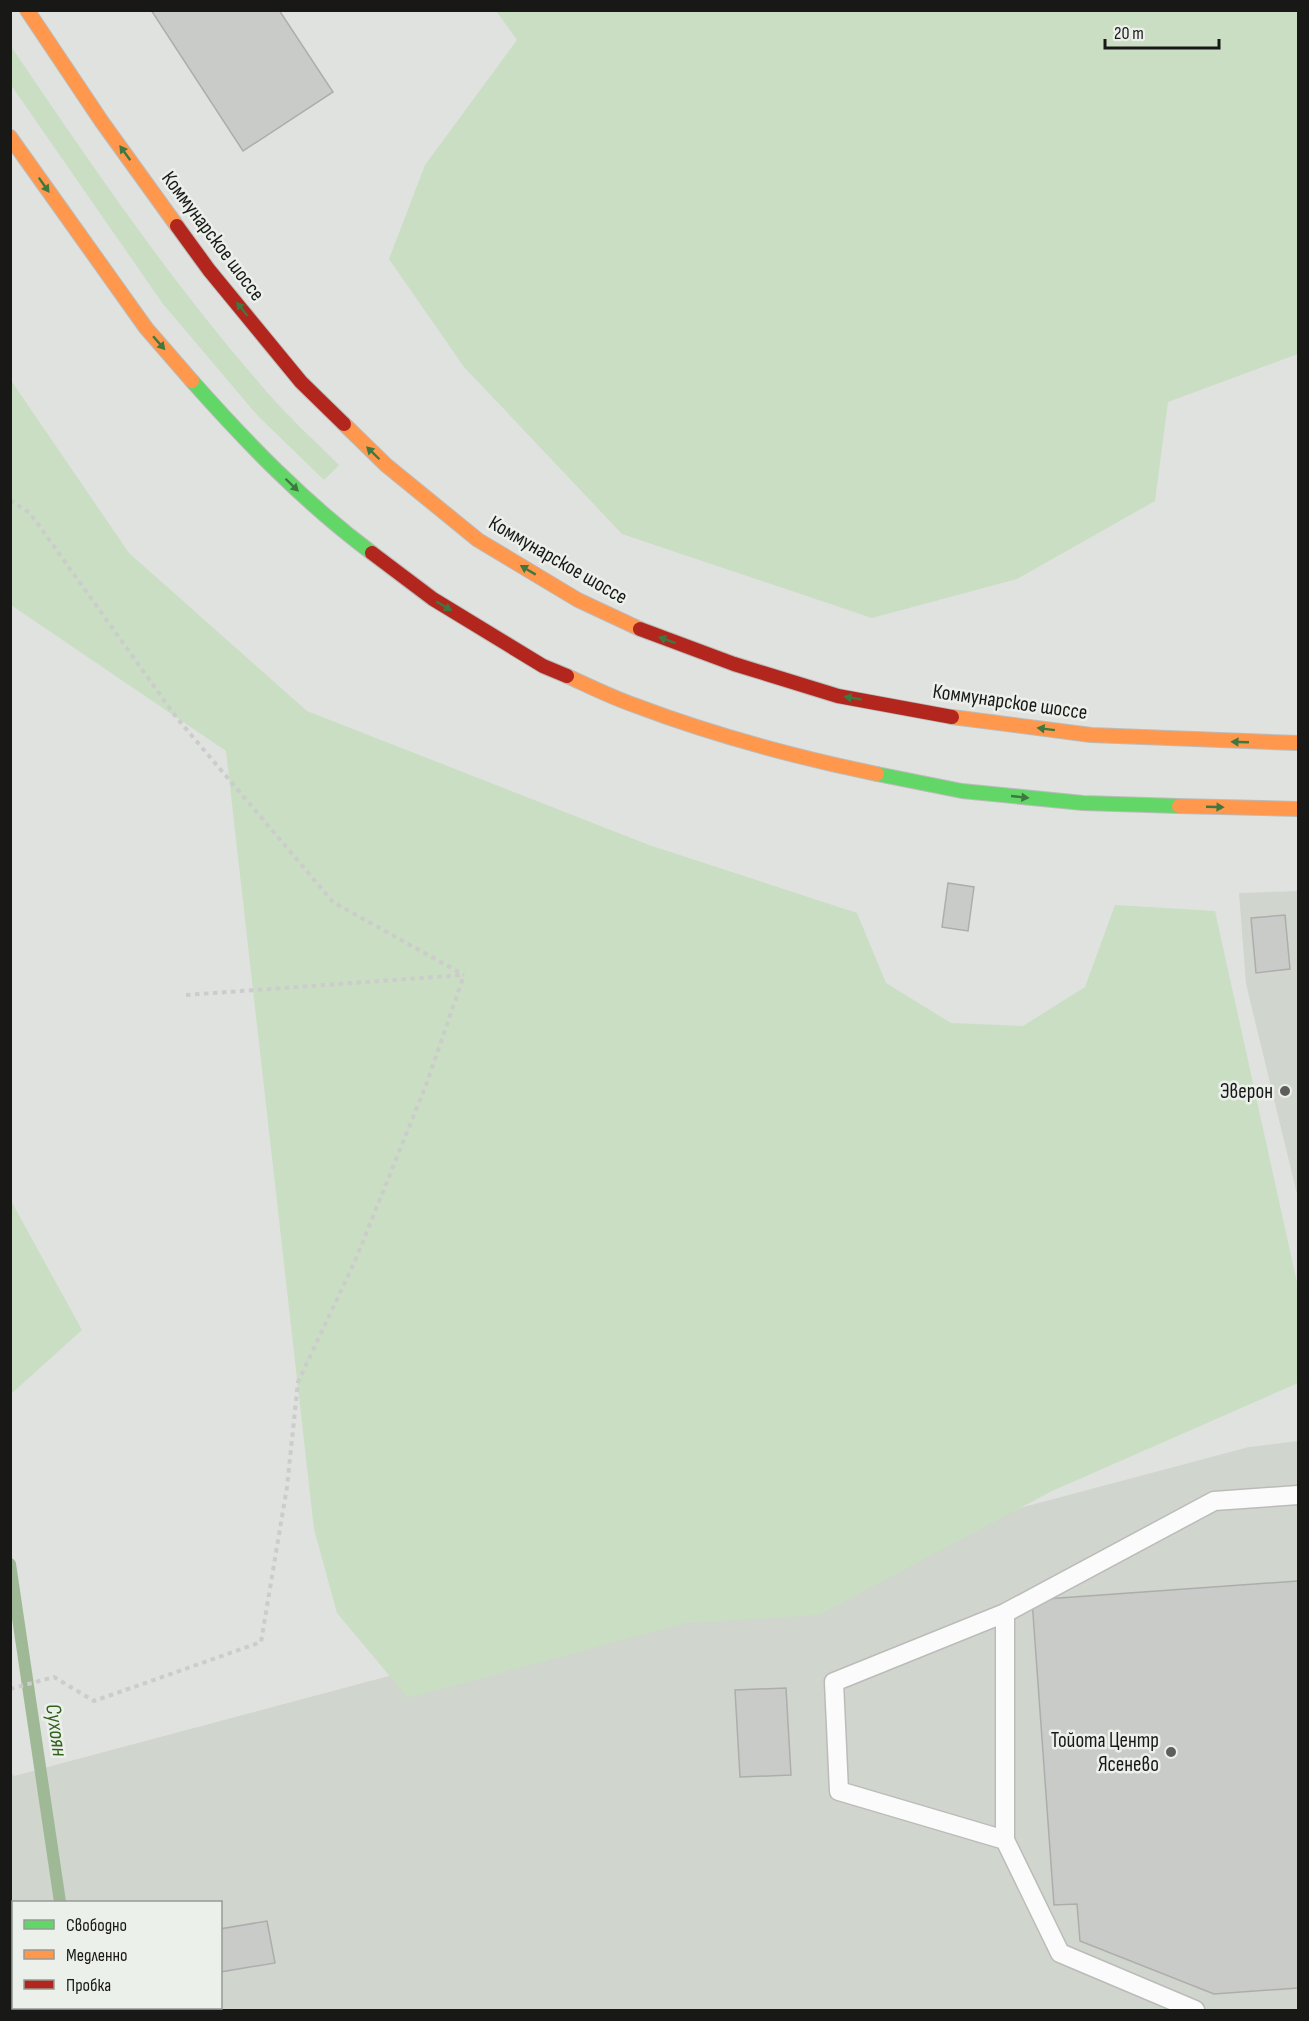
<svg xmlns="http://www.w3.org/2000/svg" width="1309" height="2021" font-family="'Sofia Sans Condensed',sans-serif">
  <rect width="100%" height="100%" fill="#e0e2df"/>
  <path fill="#d0d5ce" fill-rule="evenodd" d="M1298 891V1198L1246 984 1239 893Z
    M1298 1441V2010H11L10 1771 14 1776 1249 1447ZM14 1902H220V2008H14Z"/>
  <path fill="#c9dec3" d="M496 11H1298V354L1168 402 1155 501 1017 579 872 618 622 534 464 367 389 259 425 165 517 40Z
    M10 45C93 167 176 290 275 401 295 423 318 444 339 465L324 480 258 416 163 304 11 85Z
    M10 379 129 553 307 711 649 845 857 913 886 983 951 1023 1023 1026 1085 987 1115 905 1215 911 1298 1287V1383L1052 1491 819 1615 685 1623 408 1698 337 1613 314 1529 226 751 11 605Z
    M10 1199 82 1330 11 1394H10Z"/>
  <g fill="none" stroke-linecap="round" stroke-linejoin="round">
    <path stroke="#9fb996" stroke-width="12" d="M10 1564 60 1902
      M75 2008 76 2010"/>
  </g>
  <path fill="#c9cbc9" stroke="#adaeac" stroke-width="1.5" d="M151 10H279L333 92 243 151Z
    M948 883 974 887 968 931 942 927Z
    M1285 915 1290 969 1256 973 1251 918Z
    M1298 1581V1988L1214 1994 1080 1941 1077 1904 1054 1905 1032 1600Z
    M786 1688 791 1775 740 1777 735 1690Z
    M267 1921 275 1963 220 1972V1929Z"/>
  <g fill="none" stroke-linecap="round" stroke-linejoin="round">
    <g stroke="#bbbcba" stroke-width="21">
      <path id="lane" d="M1005 1840 839 1791 834 1682 1005 1613
        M1195 2010 1060 1953 1005 1840V1613L1214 1501 1298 1495"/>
    </g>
    <g stroke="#bbbcba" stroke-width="16">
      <path id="fast" d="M192 381C247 443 305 503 372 553
        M877 774 962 791 1083 803 1179 806"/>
    </g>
    <g stroke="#bbbcba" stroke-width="16">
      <path id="slow" d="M27 10 102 122 177 226
        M10 137 146 328 192 381
        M344 424 386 465 478 540 578 600 640 629
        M567 676C589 686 611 697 634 705 713 735 795 757 877 774
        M952 717 1091 735 1298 743
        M1179 806 1298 809"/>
    </g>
    <g stroke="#bbbcba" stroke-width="16">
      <path id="jam" d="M177 226 209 270 301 382 344 424
        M372 553 433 599 543 666 567 676
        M640 629 734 664 838 696 952 717"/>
    </g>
    <path stroke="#cbcccb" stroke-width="4" stroke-dasharray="4.5 4.5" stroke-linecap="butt" d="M10 500 30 513 176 717 333 902 464 975
      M186 995 463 975
      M10 1689 54 1677 94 1701 261 1642 287 1487 298 1382 355 1261 426 1085 464 975"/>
    <use href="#lane" stroke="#fafbfa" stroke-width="18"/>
    <use href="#fast" stroke="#63d668" stroke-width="14"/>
    <use href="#slow" stroke="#ff974d" stroke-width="14"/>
    <use href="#jam" stroke="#b3261e" stroke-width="14"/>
  </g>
  <defs><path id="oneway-solid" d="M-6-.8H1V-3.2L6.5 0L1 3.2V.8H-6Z" transform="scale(1.5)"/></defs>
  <g fill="#3e7840">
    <use href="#oneway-solid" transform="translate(125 153) rotate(-126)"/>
    <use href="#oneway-solid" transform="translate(44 185) rotate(55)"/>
    <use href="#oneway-solid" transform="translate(242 309) rotate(-129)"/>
    <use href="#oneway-solid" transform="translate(159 343) rotate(49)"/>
    <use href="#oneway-solid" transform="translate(373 453) rotate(-136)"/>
    <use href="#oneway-solid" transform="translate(292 485) rotate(44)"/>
    <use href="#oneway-solid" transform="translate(528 570) rotate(-149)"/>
    <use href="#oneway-solid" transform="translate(444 606) rotate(31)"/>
    <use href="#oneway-solid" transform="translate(667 640) rotate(-160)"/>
    <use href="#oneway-solid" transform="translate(853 698) rotate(-170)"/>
    <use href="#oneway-solid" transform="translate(1046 729) rotate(-173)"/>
    <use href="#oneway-solid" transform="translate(1240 742) rotate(-178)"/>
    <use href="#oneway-solid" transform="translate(1020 797) rotate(6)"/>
    <use href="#oneway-solid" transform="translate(1215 807) rotate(2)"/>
  </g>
  <g fill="#5e5f5d" stroke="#ecf0eb" stroke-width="2">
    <circle cx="1285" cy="1091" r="6"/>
    <circle cx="1171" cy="1752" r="6"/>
  </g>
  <g text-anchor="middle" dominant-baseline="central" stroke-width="5" stroke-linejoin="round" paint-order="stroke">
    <g font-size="21" fill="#181917" stroke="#ecf0eb">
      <text transform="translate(213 236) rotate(53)">Коммунарское шоссе</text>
      <text transform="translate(558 560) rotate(30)">Коммунарское шоссе</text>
      <text transform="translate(1010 702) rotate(8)">Коммунарское шоссе</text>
    </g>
    <g font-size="21" fill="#181917" stroke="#ecf0eb" text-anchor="end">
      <text x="1273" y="1091">Эверон</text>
      <text x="1159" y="1740">Тойота Центр<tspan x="1159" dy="24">Ясенево</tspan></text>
    </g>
    <g font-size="22" font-style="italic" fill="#31611d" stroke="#ecf0eb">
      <text transform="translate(56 1730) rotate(82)">Сухоян</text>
    </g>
  </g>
  <rect width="1309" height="2021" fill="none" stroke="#181917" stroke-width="24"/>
  <rect x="12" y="1901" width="210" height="108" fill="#ecf0eb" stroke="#979a96" stroke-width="1.5"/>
  <rect x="24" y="1920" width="30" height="9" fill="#63d668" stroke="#979a96" stroke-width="1.5"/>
  <text x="66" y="1931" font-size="18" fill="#181917">Свободно</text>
  <rect x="24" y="1950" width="30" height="9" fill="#ff974d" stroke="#979a96" stroke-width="1.5"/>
  <text x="66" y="1961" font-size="18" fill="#181917">Медленно</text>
  <rect x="24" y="1980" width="30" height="9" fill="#b3261e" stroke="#979a96" stroke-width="1.5"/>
  <text x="66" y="1991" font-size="18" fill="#181917">Пробка</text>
  <path d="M1105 39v9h114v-9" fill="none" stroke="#181917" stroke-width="3"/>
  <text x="1114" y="39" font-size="18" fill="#181917" stroke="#ecf0eb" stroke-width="4.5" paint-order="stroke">20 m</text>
</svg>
